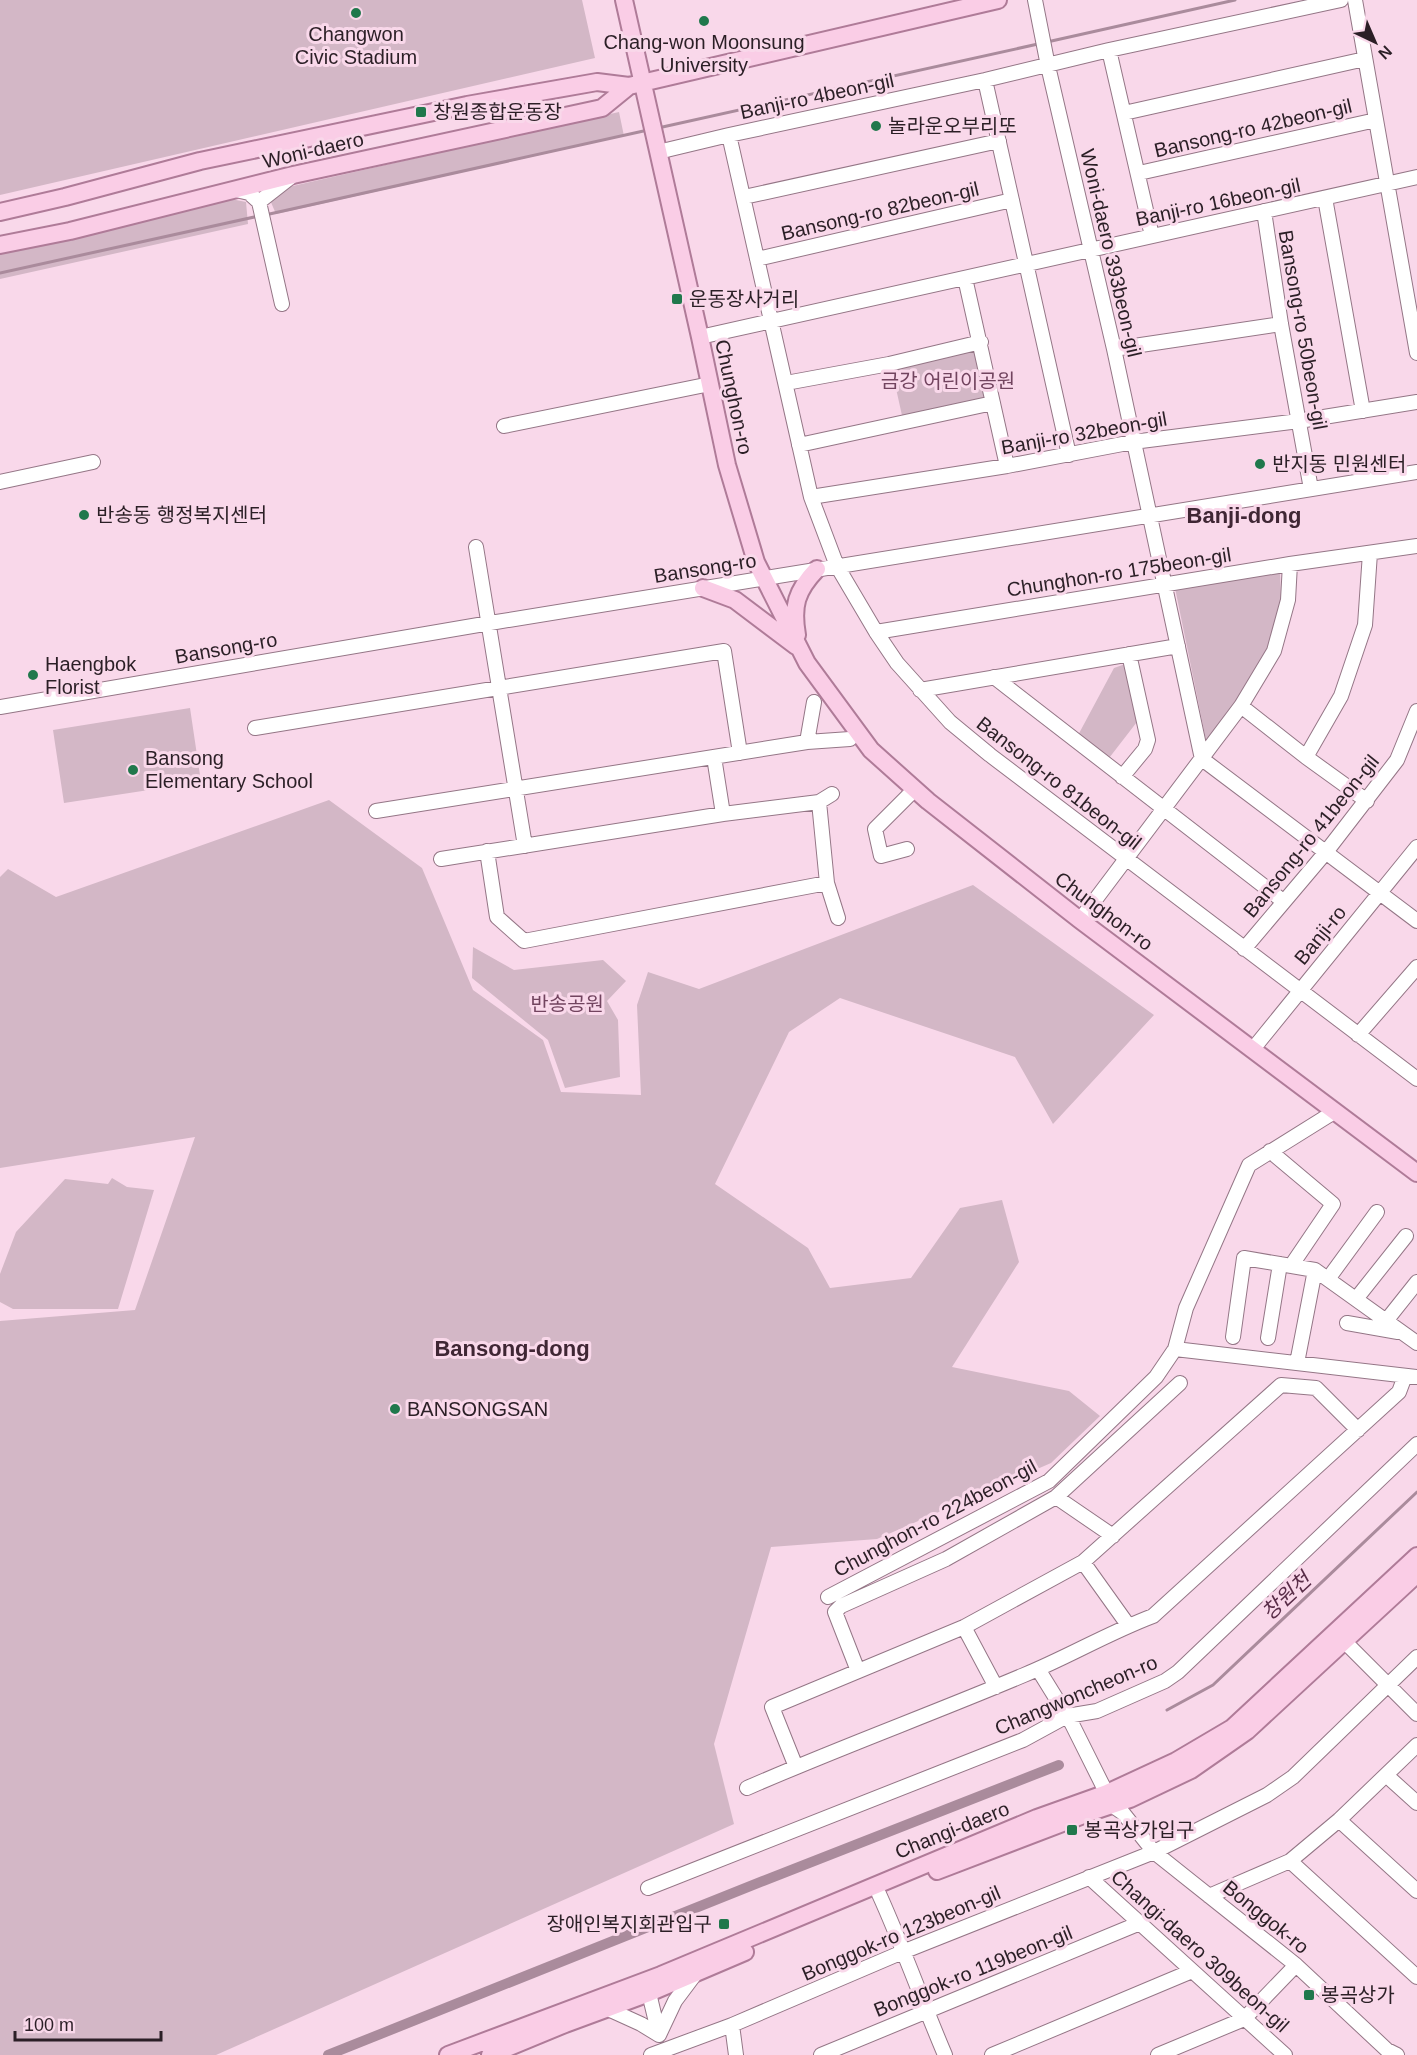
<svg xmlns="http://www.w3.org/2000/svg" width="1417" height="2055" font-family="Helvetica,'Noto Sans KR',sans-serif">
  <rect width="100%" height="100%" fill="#f9d8ea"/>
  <path fill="#d3b7c6" d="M0 0H582L595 58 0 195Z
    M619 112 624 136 276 214 270 200 275 190Z
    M231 199 246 202 248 224 0 279V252Z
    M977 345 990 400 903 420 891 366Z
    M1280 571 1281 600 1271 646 1237 703 1207 745 1175 588Z
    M1128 663 1140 718 1106 762 1076 739 1114 668Z
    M190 708 201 782 64 803 53 730Z
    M329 800 422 868 473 990 543 1040 561 1092 641 1095 637 1005 648 972 699 989 973 885 1154 1015 1053 1124 1015 1057 840 998 789 1032 715 1184 808 1248 830 1288 911 1278 960 1208 1002 1200 1019 1262 952 1367 1069 1391 1100 1416 1051 1463 877 1539 771 1547 714 1744 734 1824 216 2055H0V1321L135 1310 195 1137 0 1168V877L8 869 56 897Z
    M473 947 514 970 603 960 626 981 607 1001 618 1020 620 1077 565 1088 548 1040 472 978Z
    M112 1178 127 1187 154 1190 118 1309H13L0 1302V1274L16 1232 65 1179 108 1184Z"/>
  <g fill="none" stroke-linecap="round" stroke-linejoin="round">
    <path stroke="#aa8b9c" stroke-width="3" d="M1047 42 1235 0
      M658 128 1038 44
      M265 215 648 130
      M0 273 259 216
      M1167 1710 1213 1685 1417 1492"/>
    <path stroke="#aa8b9c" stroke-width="10" d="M328 2055 763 1881 1059 1765"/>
    <g stroke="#947686" stroke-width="16">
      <path id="minor" d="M1035 0 1048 66 1114 349 1202 759 1417 921
        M1355 0 1417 353
        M1109 50 1152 236
        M985 80 1069 455
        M1124 113 1365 59
        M729 135 811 497 837 566 876 632 897 663 950 722 990 755 1417 1079
        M658 152 729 135 985 80 1109 50 1341 0
        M1139 173 1376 120
        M236 190 249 193 259 202 282 304
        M744 197 999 141
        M1325 198 1363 411
        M259 202 291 177
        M1264 211 1281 324 1311 489
        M757 259 1012 200
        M965 278 1007 466
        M700 337 1417 177
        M1114 349 1281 324
        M786 383 889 364 981 342
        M504 426 710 384
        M799 445 993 403
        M0 482 93 462
        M811 497 1007 466 1133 442 1299 421 1417 402
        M476 547 525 846
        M876 632 1290 564 1417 546
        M994 677 1283 901
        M920 690 1178 646
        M1241 706 1306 757 1367 801
        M0 707 490 623 1417 472
        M255 728 724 651 740 753
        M807 742 814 702
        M714 757 723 814
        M1306 757 1341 696 1365 625 1370 553
        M1122 777 1145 749 1148 740 1129 654
        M819 802 827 883
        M376 811 807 742 850 739
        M907 849 881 856 875 829 915 789
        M487 851 497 917 524 941 827 883 838 918
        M441 859 723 814 819 802 832 794
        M1080 920 1241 706 1274 651 1288 600 1290 564
        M1244 949 1326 852 1397 760 1417 711
        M1358 1035 1417 967
        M1253 1049 1417 847
        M1270 1151 1333 1204 1291 1266
        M1328 1279 1377 1212
        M1356 1299 1406 1236
        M1386 1321 1417 1282
        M1347 1323 1398 1332
        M1233 1337 1244 1258 1315 1270 1417 1343
        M1268 1338 1280 1264
        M1175 1349 1417 1377
        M1297 1363 1315 1270
        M1113 1536 1056 1497 1180 1383
        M1083 1562 1128 1625
        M828 1597 1049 1481 1156 1377 1175 1349 1186 1308 1249 1165 1334 1112
        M964 1627 996 1687
        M1345 1642 1417 1714
        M1038 1669 1072 1724 1113 1806 1123 1813 1154 1852 1296 1965 1387 2050 1397 2055
        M858 1671 835 1612 841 1606 946 1559 1056 1497
        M796 1767 772 1707 964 1627 1083 1562 1281 1385 1316 1388 1358 1430
        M1386 1775 1417 1803
        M747 1788C838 1748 932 1714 1024 1675 1068 1657 1108 1633 1153 1616L1399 1392 1405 1376
        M1339 1820 1417 1891
        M1290 1861 1417 1977
        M1089 1877 1285 2055
        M648 1888 1023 1740 1067 1716 1097 1711 1165 1681 1178 1672 1417 1444
        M879 1894C903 1947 922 2001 945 2055
        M1209 1896 1290 1861 1339 1820 1417 1745
        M649 1993 659 2035
        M608 2009 641 2024 659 2035
        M732 2025 736 2055
        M659 2035 675 2001 696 1973
        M651 2055 732 2025 905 1951 1154 1852 1267 1795 1293 1777 1417 1657
        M821 2055 1140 1923
        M992 2055 1192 1971
        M1158 2055 1244 2019 1296 1965"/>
    </g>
    <g stroke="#af7b98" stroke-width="20">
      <path id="major" d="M624 0 700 337 727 465 756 562 807 663 871 750 928 801 1080 920 1417 1173
        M0 212 65 197 200 161 467 105 597 82 629 86 998 0
        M0 245 70 231 293 175 602 108 629 86
        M703 588 735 600 796 646
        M797 635C792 606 796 591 817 569
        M937 1871 1094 1811 1130 1799 1191 1770 1247 1731 1417 1574
        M448 2055 661 1975 1037 1818 1107 1793 1176 1761 1232 1728 1417 1556
        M490 2055 565 2024 649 1993 745 1952"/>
    </g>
    <use href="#minor" stroke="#fff" stroke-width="14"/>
    <use href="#major" stroke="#facde6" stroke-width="16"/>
  </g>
  <g fill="#20784c" stroke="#f9d8ea" stroke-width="2">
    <circle cx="356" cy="13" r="6"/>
    <circle cx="704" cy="21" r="6"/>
    <rect x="415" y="106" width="12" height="12" rx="3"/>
    <circle cx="876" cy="126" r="6"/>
    <rect x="671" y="293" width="12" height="12" rx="3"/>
    <circle cx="1260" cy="464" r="6"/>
    <circle cx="84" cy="515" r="6"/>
    <circle cx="33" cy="675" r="6"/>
    <circle cx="133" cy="770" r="6"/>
    <circle cx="395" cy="1409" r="6"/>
    <rect x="1066" y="1824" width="12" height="12" rx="3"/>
    <rect x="718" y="1918" width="12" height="12" rx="3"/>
    <rect x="1303" y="1989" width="12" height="12" rx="3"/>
  </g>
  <g text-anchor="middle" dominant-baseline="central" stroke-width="6" stroke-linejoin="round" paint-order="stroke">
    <g font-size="20" fill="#2b1f26" stroke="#f9d8ea" text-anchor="start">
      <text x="356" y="34" text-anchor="middle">Changwon<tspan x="356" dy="23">Civic Stadium</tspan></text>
      <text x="704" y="42" text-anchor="middle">Chang-won Moonsung<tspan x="704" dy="23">University</tspan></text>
      <text x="433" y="112">창원종합운동장</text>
      <text x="888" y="126">놀라운오부리또</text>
      <text x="689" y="299">운동장사거리</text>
      <text x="1272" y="464">반지동 민원센터</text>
      <text x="96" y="515">반송동 행정복지센터</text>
      <text x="45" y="664">Haengbok<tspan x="45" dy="23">Florist</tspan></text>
      <text x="145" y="758">Bansong<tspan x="145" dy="23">Elementary School</tspan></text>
      <text x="407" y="1409">BANSONGSAN</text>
      <text x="1084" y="1830">봉곡상가입구</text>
      <text x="712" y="1924" text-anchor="end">장애인복지회관입구</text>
      <text x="1321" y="1995">봉곡상가</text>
    </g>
    <g font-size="20" fill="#2b1f26" stroke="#f9d8ea">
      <text transform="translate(817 96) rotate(-12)">Banji-ro 4beon-gil</text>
      <text transform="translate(1253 128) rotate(-13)">Bansong-ro 42beon-gil</text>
      <text transform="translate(313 150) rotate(-13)">Woni-daero</text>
      <text transform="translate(1218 202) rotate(-12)">Banji-ro 16beon-gil</text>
      <text transform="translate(880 211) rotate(-13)">Bansong-ro 82beon-gil</text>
      <text transform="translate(1111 253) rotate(77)">Woni-daero 393beon-gil</text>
      <text transform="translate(1303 330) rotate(80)">Bansong-ro 50beon-gil</text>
      <text transform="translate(734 397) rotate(78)">Chunghon-ro</text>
      <text transform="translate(1084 433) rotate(-10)">Banji-ro 32beon-gil</text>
      <text transform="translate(705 568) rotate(-9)">Bansong-ro</text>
      <text transform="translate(1119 572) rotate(-9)">Chunghon-ro 175beon-gil</text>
      <text transform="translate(226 648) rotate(-10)">Bansong-ro</text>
      <text transform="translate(1059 783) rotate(38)">Bansong-ro 81beon-gil</text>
      <text transform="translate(1311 836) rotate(-51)">Bansong-ro 41beon-gil</text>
      <text transform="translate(1104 911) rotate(37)">Chunghon-ro</text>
      <text transform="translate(1320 935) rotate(-51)">Banji-ro</text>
      <text transform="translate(935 1518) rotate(-28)">Chunghon-ro 224beon-gil</text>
      <text transform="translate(1076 1695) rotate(-23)">Changwoncheon-ro</text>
      <text transform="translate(952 1830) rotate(-22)">Changi-daero</text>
      <text transform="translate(1266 1917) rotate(39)">Bonggok-ro</text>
      <text transform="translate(901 1933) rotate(-23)">Bonggok-ro 123beon-gil</text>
      <text transform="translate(1200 1951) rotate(42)">Changi-daero 309beon-gil</text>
      <text transform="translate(973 1971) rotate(-22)">Bonggok-ro 119beon-gil</text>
    </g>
    <g font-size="20" fill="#72445f" stroke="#f9d8ea">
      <text x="948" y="381">금강 어린이공원</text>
      <text x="567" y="1004">반송공원</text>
    </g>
    <g font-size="21" font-style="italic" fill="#592d48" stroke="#f9d8ea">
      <text transform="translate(1286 1596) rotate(-43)">창원천</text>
    </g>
    <g font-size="22" font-weight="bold" fill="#3f2634" stroke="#f9d8ea">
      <text x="1244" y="515">Banji-dong</text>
      <text x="512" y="1348">Bansong-dong</text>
    </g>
  </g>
  <g transform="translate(1375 42) rotate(136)" stroke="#f9d8ea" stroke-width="4.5" paint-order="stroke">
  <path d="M0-4.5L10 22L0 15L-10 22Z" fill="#2b1f26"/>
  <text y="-9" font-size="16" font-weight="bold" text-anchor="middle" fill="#2b1f26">N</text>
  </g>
  <path d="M15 2031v9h146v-9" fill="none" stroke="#2b1f26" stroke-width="3"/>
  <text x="24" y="2031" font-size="18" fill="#2b1f26" stroke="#f9d8ea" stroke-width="4.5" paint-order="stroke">100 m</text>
</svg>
